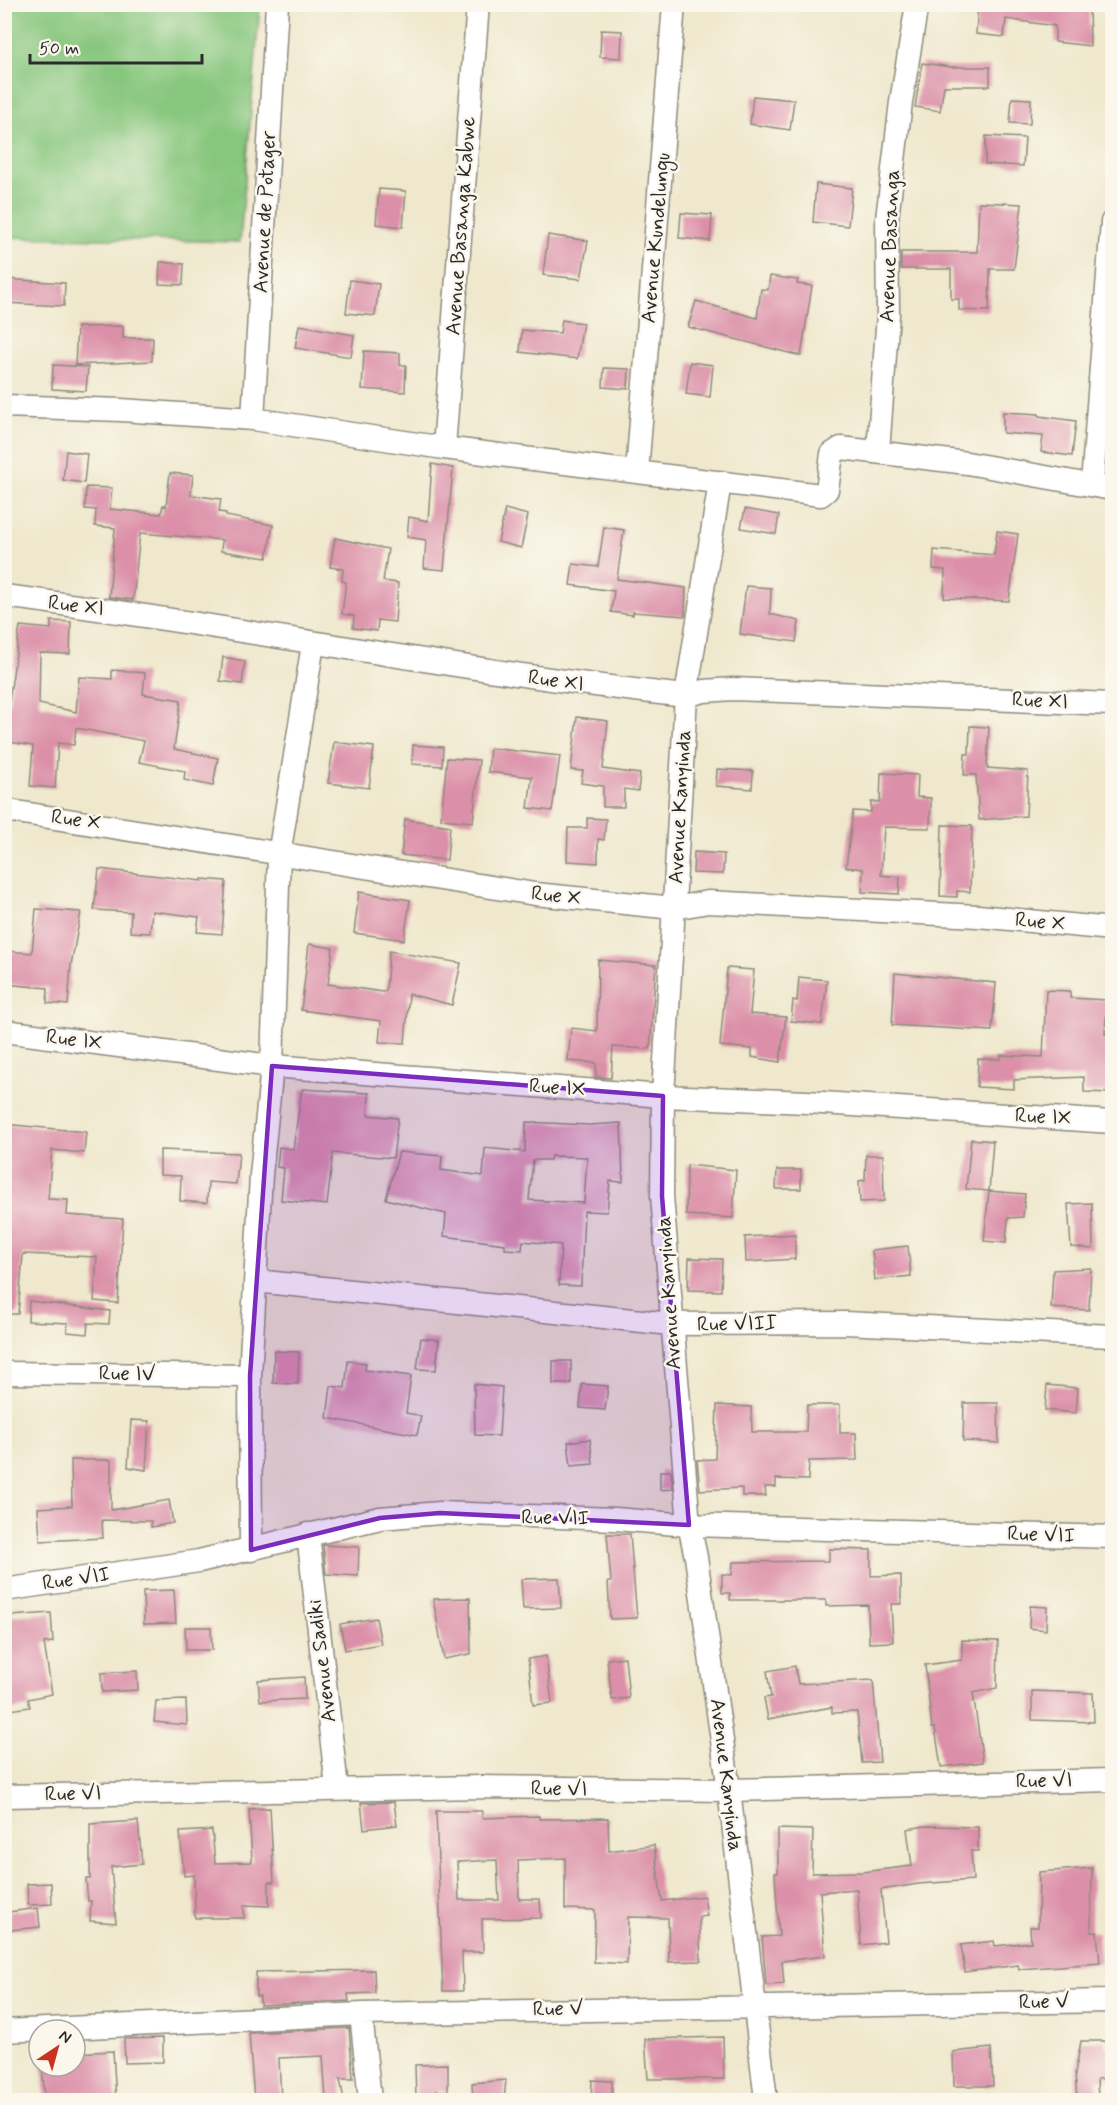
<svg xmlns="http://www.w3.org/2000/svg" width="1117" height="2105" font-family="Mynerve,sans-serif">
  <rect width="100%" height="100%" fill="#fbf7ec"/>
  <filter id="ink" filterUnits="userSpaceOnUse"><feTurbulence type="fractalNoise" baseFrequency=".0167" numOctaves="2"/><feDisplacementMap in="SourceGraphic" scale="12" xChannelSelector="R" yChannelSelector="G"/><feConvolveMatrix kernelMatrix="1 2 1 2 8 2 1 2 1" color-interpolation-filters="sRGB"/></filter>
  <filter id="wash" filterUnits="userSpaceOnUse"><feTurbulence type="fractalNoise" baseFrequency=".008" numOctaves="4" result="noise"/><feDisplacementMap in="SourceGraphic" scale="24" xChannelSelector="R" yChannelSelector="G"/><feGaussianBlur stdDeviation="1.35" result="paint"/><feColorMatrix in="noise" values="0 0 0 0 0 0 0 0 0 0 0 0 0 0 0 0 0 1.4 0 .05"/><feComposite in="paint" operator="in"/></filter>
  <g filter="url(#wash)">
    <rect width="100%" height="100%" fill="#efe8cd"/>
    <path fill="#86c67d" stroke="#587854" stroke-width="1.5" d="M5 4 260 5 240 242 5 237Z"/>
    <g id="blocks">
      <path fill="#db8fa8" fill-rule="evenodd" d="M978 4H1089L1090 46 1055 42V26L1006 19 1004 37 976 34Z
        M601 30 622 31 621 58 600 57Z
        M922 63 951 67H990V86H944L940 111 915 107Z
        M753 96 794 100 790 130 750 124Z
        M1012 98 1031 99 1030 124 1010 123Z
        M986 136 1025 138 1023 166 985 164Z
        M816 184 852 188 848 226 813 222Z
        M379 189 406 191 403 227 376 224Z
        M979 202 1022 204 1014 269H990L989 311 959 310V299H951V269H901V252H977Z
        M681 213 712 215 710 241 679 238Z
        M548 235 588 241 581 279 543 275Z
        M160 262 184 264 183 285 159 284Z
        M770 276 798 280 797 284 812 286 801 356 688 327 696 301 757 318 761 289 768 290Z
        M4 279 65 283 64 306 4 303Z
        M350 280 379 284 375 316 346 313Z
        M562 320 583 323 577 359 520 352 522 330 560 333Z
        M299 325 354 335 351 357 295 348Z
        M123 326V338H153L152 361 75 365 77 327Z
        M364 351 400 353V365H406L405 392 362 389Z
        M690 362 713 365 710 397 686 394Z
        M53 365 88 367 86 391 52 389Z
        M604 368 629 369 628 389 603 387Z
        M1003 412 1039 414V416L1076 421 1072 456 1041 452 1043 436 1003 433Z
        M66 451 87 454 84 483 63 480Z
        M432 464 453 468 444 570 424 568 426 540 407 537 409 517 428 521Z
        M170 473 193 475 191 495 221 499 219 512 226 513V516L273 525 267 558 221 551 222 540 140 533 133 600 109 597 115 528 95 526 96 510 85 509 86 487 112 488 110 509 161 514 163 505 166 506Z
        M505 509 528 515 521 548 498 542Z
        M745 509 779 515 776 534 741 528Z
        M604 527 624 530 617 579 686 588 685 616 633 612V615L611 612 614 591 570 585 573 564 598 567Z
        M997 531 1018 534 1009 601 944 598 945 570 933 569 934 550 994 555Z
        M335 538 388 549 383 581 398 583 395 622 378 620 377 631 353 628 354 616 342 614 346 582 342 581 343 569 330 567Z
        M746 586 771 588 770 614 799 621 796 642 740 634Z
        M51 621 71 622 70 654 40 653 39 704 76 712 79 677 112 679V670L145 673 143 694 181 700 174 749 218 758 213 786 184 780 185 771 139 762 144 741 76 728 74 745 58 743 55 788 30 786 33 746 4 741V736L20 626 51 629Z
        M223 657 245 661 242 684 220 681Z
        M577 717 608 721 603 769 640 774 638 791 624 789V807H603V786L581 783 583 771 571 770Z
        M970 726 989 727 987 768 1028 771 1026 816 979 820 976 775H964L965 754H969Z
        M334 742 374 747 369 788 328 783Z
        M413 745 443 747 442 766 412 764Z
        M490 748 560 756 552 811 528 808 532 777 488 772Z
        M447 758 479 760 473 822 441 819Z
        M717 769 753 771 752 789 716 786Z
        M881 773 918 775 917 797 931 798 930 828 884 827 881 875 900 877 899 894 862 892 863 869 846 867 853 811 871 812V802H880Z
        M587 818 606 819 604 840 598 839V863L567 861 568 828H587Z
        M405 819 450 826 447 860 401 855Z
        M942 825 972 826 970 892 957 891V897L940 896Z
        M694 852 724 854 723 874 693 873Z
        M99 869 202 881V879L226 881 222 934 197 932 199 917 152 911 150 933 130 932 131 912 94 910Z
        M359 892 410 900 404 940 354 933Z
        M36 909 81 912 71 965 68 1005 47 1003 48 988 4 984 6 951 32 953Z
        M309 944 333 948 328 984 383 992 386 991 389 951 461 963 452 1005 409 994 405 1043 379 1042 381 1021 301 1010Z
        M598 960 656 965 650 1049 613 1047 611 1078 596 1077V1063L568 1061 571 1028 597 1031Z
        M727 968 754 970 750 1014 786 1017 780 1062 752 1057V1049L720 1046Z
        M895 973 996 983 992 1031 892 1025Z
        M799 977 827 980 822 1024 791 1021 793 1000 797 1001Z
        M1046 990 1070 991V998L1107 1000 1105 1034H1113V1093L1084 1092V1077L1014 1080V1089L977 1087 978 1059H1001V1055L1043 1057Z
        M302 1089 369 1093 368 1115 398 1118 393 1158 333 1153 327 1205 281 1200 284 1168 277 1167 279 1147 293 1149Z
        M526 1122 589 1125 621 1123 623 1182 610 1181 607 1212 584 1211 581 1286 559 1285 561 1245 523 1241 522 1250 505 1249V1244L444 1236 446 1214 386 1199 399 1152 442 1156 441 1170 483 1176 485 1148 525 1152ZM551 1156 587 1157 584 1203 529 1200 533 1160H550Z
        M4 1124 86 1132 84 1153 52 1150 48 1199 68 1200 67 1215 123 1219 118 1303 94 1301 97 1257 23 1254 18 1314H4Z
        M971 1139 993 1141 989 1191 966 1189Z
        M160 1150 239 1153 236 1184 208 1182 207 1203 180 1201 181 1176 160 1175Z
        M866 1155H883L884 1201 860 1202 859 1181 865 1180Z
        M687 1165 736 1170 733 1218 686 1215Z
        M777 1170H801V1189H776Z
        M989 1191 1025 1194 1023 1217 1008 1218 1006 1243 984 1241Z
        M1092 1203 1093 1249 1071 1247 1068 1204Z
        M795 1234V1259L746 1262 745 1237Z
        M908 1246 911 1276 875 1280 872 1250Z
        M689 1258 722 1259 721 1291 688 1290Z
        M1091 1268 1089 1310 1051 1308 1053 1270Z
        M29 1301 110 1311 109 1324 88 1323 87 1334 67 1332 68 1323 28 1321Z
        M421 1338 439 1340 436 1370 417 1369Z
        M274 1351 299 1352 298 1384 273 1383Z
        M348 1361 366 1363 365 1370 411 1376 406 1413 421 1416 417 1435 327 1418 331 1386 345 1388Z
        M553 1361H571V1384H553Z
        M474 1384 502 1387 499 1436 475 1435Z
        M582 1384 608 1386 605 1410 580 1408Z
        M1047 1385 1078 1388 1076 1413 1045 1410Z
        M964 1403H998L999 1443 963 1441Z
        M717 1405 751 1407 752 1432H806L807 1405H840V1433H856L857 1460 809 1461 808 1480 776 1479V1487H765L766 1496H742V1488L700 1490 697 1460 715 1459Z
        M131 1420 149 1421 146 1470 128 1467Z
        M590 1439 593 1464 571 1466 568 1442Z
        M71 1460H111V1510L169 1500 173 1523 151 1527V1521L102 1520 103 1538 40 1541 38 1508 72 1506Z
        M660 1471H671L673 1489 660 1490Z
        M607 1534H630L637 1618 610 1619 608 1582H611Z
        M323 1545 359 1547 358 1576 326 1574Z
        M829 1549 871 1550V1576L901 1575V1604H891L893 1642 869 1643 868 1605 826 1606V1600H730V1593H722V1574L732 1575 733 1562 829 1561Z
        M559 1578 561 1608 523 1609 521 1579Z
        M174 1590 176 1623 144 1624 143 1591Z
        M470 1598 471 1654 444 1659 433 1599Z
        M1030 1606 1047 1607 1046 1630 1029 1628Z
        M51 1613 53 1642 44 1643 52 1694 28 1699 30 1707 4 1711V1646H9L8 1632H12L11 1616Z
        M376 1618 381 1644 345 1650 340 1624Z
        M185 1627H211L212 1650H186Z
        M962 1640 998 1641 997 1688 973 1693 983 1762 941 1767 935 1728H932L925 1665 962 1660Z
        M546 1656 552 1703 533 1705 528 1659Z
        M625 1657 629 1698 612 1700 607 1659Z
        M795 1666 798 1684 873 1680 880 1762 862 1763 857 1712 832 1713V1707L768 1719 764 1698 771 1697 767 1671Z
        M137 1671 138 1690 102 1692 101 1673Z
        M304 1677 305 1699 260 1701 258 1680Z
        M1032 1691 1093 1693 1094 1722 1032 1720Z
        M186 1700 187 1725 154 1722 156 1701Z
        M394 1802 397 1825 364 1829 361 1803Z
        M270 1808 274 1882H269V1906L244 1905V1918H195L194 1875 184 1876 180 1832 212 1830 215 1863 252 1862 249 1809Z
        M436 1811H482V1818L539 1816V1819L608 1818 609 1851 654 1845 662 1901 704 1896 707 1916 699 1917 701 1961 669 1962 668 1918 628 1917 627 1964 594 1962 595 1910 565 1909V1858L518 1860 519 1899H540L541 1918 482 1919 483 1952H462L463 1991H443ZM497 1860 499 1900H459L457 1862Z
        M138 1821 142 1864 111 1867 116 1923 90 1921 91 1901H88L86 1879H90V1824Z
        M925 1826 978 1827V1851H971L973 1880 918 1884 881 1890 886 1942 861 1945 857 1889 820 1892 825 1956 782 1961 784 1984 766 1985 762 1937 779 1936 775 1873H778V1829L813 1830 812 1873 862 1872 912 1866 907 1829Z
        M1092 1868 1091 1932H1097L1100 1963 1019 1969 1018 1965 965 1972 961 1945 994 1941 995 1946 1031 1942 1030 1927H1038L1039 1872Z
        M51 1883 52 1904 28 1905 27 1884Z
        M38 1908 40 1927 11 1930 9 1912Z
        M374 1970 375 1993 348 1994 349 2001 260 2005V1996H256V1972Z
        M349 2028 353 2079H340L344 2100H326L323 2056 279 2058 281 2100H254L249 2033Z
        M723 2037 724 2079H648L645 2039Z
        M163 2038V2062L125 2063 124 2039Z
        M1081 2041H1106V2047L1113 2050V2078L1097 2079 1098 2100H1077L1075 2073Z
        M991 2048 993 2086H954L953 2052Z
        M113 2051 116 2100H45L42 2066H75V2053Z
        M448 2064V2091H436L437 2100H416L415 2065Z
        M506 2080 504 2100H473L472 2083Z
        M592 2080 612 2081V2100H591Z"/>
    </g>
  </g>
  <g filter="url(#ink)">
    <use href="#blocks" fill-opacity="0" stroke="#8d8a7c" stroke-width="1.5"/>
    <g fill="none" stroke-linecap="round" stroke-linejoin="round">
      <g stroke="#8d8a7c" stroke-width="25">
        <path id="minor" d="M4 406 121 410 253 419 444 448 821 495 827 490 832 454 841 448 967 463 1112 489
          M253 419 277 4
          M444 448 478 4
          M878 452 888 314 887 219 901 102 917 4
          M637 472 674 4
          M720 482 686 696 663 1096 662 1196 689 1525 696 1557 729 1790 766 2100
          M1092 485 1112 222
          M4 596C232 625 457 671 686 696L704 691 733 689 1112 704
          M4 810 535 894 674 908 708 902 978 916 1112 929
          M4 1031 272 1066 663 1096 807 1102 1112 1122
          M255 1281 671 1324 845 1323 1112 1336
          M4 1373 250 1376
          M308 1534 337 1788
          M251 1550 250 1376 261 1175 272 1066 279 855 313 644
          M4 1590 199 1561 380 1518 440 1513 615 1519 689 1525 1112 1537
          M4 1796 480 1787 729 1790 1112 1780
          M361 2014 370 2100
          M4 2031 361 2014 1112 2001"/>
      </g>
      <use href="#minor" stroke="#fff" stroke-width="22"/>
    </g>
  </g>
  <path fill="#7b2cbf" fill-opacity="0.2" stroke="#7b2cbf" stroke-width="4.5" stroke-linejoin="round" d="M272 1066 663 1096 662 1196 689 1525 440 1513 380 1518 251 1550 250 1376Z"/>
  <g text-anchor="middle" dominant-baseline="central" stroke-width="5" stroke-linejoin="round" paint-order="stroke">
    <g font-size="21" fill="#2b2b2b" stroke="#fbf7ec">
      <text transform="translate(265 212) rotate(-87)">Avenue de Potager</text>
      <text transform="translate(461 226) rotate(-86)">Avenue Basanga Kabwe</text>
      <text transform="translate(656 238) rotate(-85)">Avenue Kundelungu</text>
      <text transform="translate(890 246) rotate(-88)">Avenue Basanga</text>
      <text transform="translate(76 606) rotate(7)">Rue XI</text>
      <text transform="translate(556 681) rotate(8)">Rue XI</text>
      <text transform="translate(1040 701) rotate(3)">Rue XI</text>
      <text transform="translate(680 807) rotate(-87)">Avenue Kanyinda</text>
      <text transform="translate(76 820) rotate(8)">Rue X</text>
      <text transform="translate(556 896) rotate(6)">Rue X</text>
      <text transform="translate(1040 922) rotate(5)">Rue X</text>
      <text transform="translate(74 1040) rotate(7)">Rue IX</text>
      <text transform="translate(557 1088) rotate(4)">Rue IX</text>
      <text transform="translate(1043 1117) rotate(3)">Rue IX</text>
      <text transform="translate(669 1293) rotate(-94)">Avenue Kanyinda</text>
      <text transform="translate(737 1324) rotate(-1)">Rue VIII</text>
      <text transform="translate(127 1374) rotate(1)">Rue IV</text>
      <text transform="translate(555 1518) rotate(1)">Rue VII</text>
      <text transform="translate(1041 1535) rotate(2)">Rue VII</text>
      <text transform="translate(76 1579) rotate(-8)">Rue VII</text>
      <text transform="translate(322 1661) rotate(-97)">Avenue Sadiki</text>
      <text transform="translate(726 1775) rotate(83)">Avenue Kanyinda</text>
      <text transform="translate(1044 1781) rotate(-1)">Rue VI</text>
      <text transform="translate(559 1789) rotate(1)">Rue VI</text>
      <text transform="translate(73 1794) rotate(-1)">Rue VI</text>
      <text transform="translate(1044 2002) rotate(-1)">Rue V</text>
      <text transform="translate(558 2009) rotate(-1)">Rue V</text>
    </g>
  </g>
  <rect width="1117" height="2105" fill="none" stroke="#fbf7ec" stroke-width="24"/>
  <g transform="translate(57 2048) rotate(36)"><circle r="28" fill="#fbf7ec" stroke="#a8a59f" stroke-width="1.5"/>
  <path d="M0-4.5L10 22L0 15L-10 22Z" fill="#c8321e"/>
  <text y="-9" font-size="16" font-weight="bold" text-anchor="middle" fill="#2b2b2b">N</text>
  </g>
  <path d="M30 54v9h172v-9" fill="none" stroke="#2b2b2b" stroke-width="3"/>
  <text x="39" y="54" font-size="18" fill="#2b2b2b" stroke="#fbf7ec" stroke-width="4.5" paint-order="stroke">50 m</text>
</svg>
